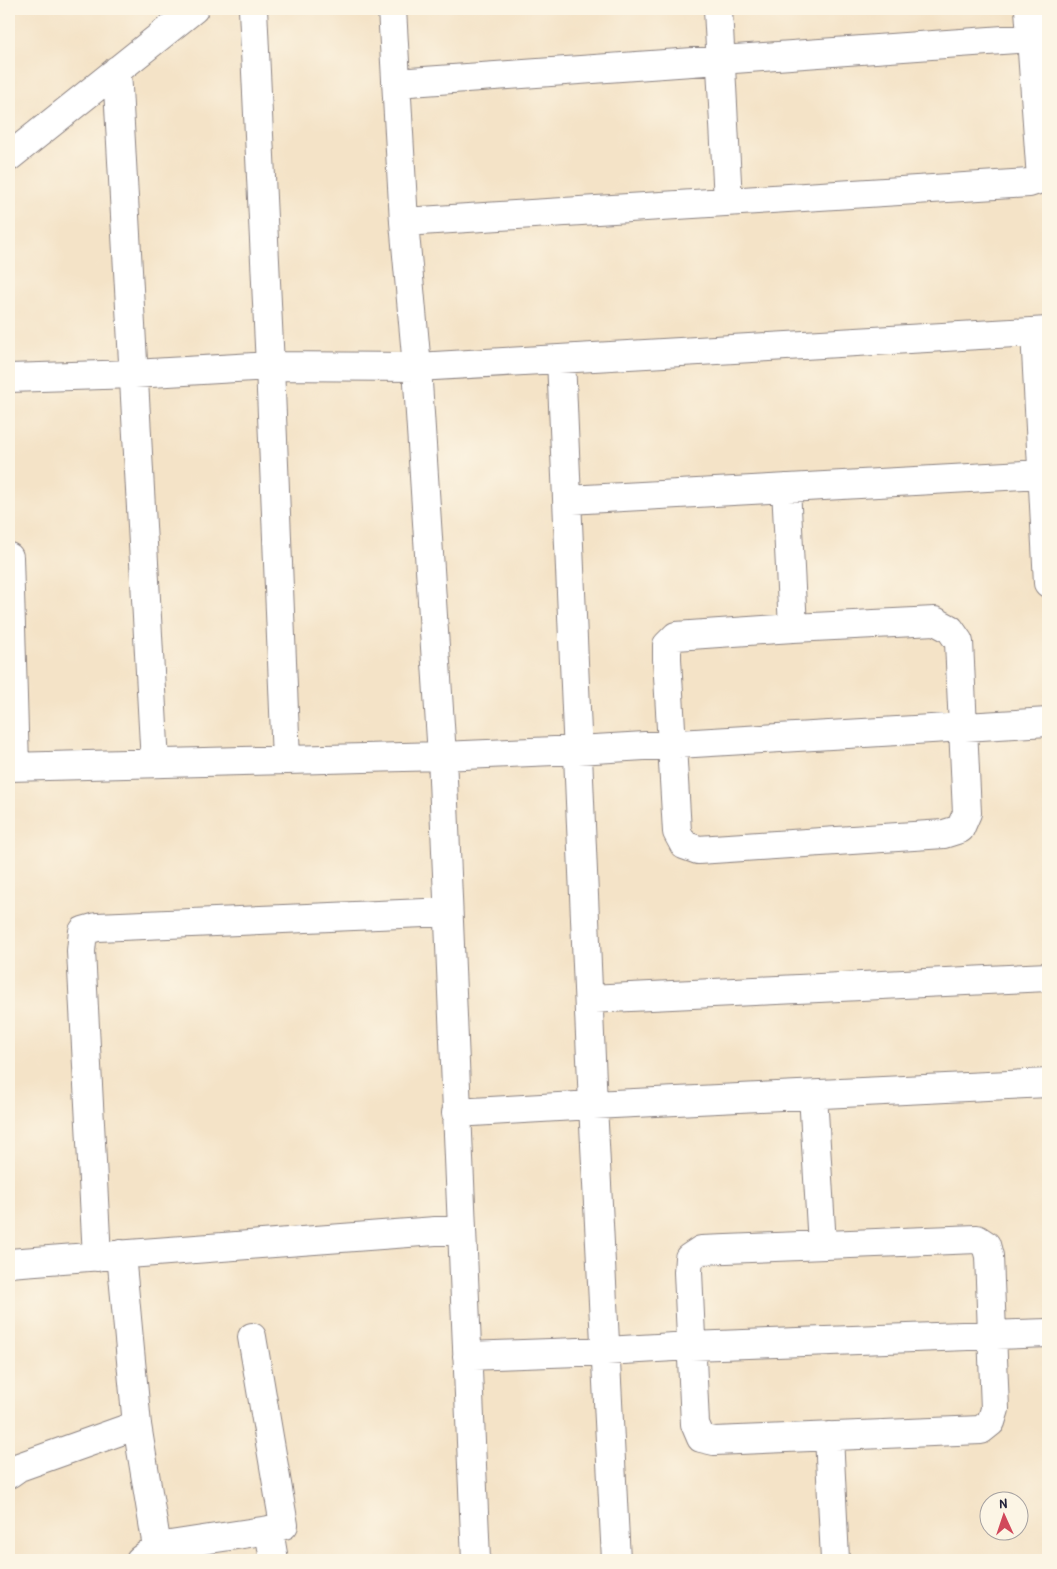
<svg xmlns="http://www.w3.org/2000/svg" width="1057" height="1569" font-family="'Patrick Hand',sans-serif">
  <rect width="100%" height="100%" fill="#fcf5e5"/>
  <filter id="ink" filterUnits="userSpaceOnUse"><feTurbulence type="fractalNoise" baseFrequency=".02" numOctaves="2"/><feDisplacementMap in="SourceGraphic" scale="10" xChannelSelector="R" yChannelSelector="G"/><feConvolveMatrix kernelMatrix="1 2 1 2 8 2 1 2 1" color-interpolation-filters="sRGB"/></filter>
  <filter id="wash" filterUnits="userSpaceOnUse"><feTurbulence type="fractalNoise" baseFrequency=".0096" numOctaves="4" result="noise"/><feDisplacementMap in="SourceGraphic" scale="20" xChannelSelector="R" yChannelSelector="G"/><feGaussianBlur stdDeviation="1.12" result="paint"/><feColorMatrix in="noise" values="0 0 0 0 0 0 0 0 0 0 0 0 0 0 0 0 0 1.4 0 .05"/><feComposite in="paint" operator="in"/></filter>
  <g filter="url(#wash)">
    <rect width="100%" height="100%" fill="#f4e3c7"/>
  </g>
  <g filter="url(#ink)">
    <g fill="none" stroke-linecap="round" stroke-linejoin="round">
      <g stroke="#8b8281" stroke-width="30">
        <path id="minor" d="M253 9 270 366 286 760
          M392 9 404 222 417 367 442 756 476 1560
          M718 9 728 201
          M117 70 155 763
          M396 83 1031 38
          M9 157 194 9
          M404 222 1029 183 1041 179 1029 9
          M1035 332 1048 583
          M561 359 593 1105 616 1560
          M9 378 134 374 270 366 417 367 1048 331
          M786 488 793 628
          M568 500 1043 474
          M9 557 15 767
          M935 621 950 629 959 642 967 813 960 829 944 834 698 850 684 845 677 832 667 659V645L676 636 793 628Z
          M9 767 442 756 578 750 1048 722
          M589 999 1048 977
          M813 1095 822 1245
          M456 1113 593 1105 1048 1083
          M977 1239 986 1245 989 1256 995 1409 991 1422 981 1430 714 1441 701 1438 695 1424 688 1272 689 1258 701 1250Z
          M121 1254 137 1425 157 1547
          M97 1257 81 951 83 931 97 927 448 912
          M9 1263 462 1229
          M467 1356 606 1351 691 1346 1048 1333
          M829 1436 835 1560
          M9 1474 19 1467 137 1425
          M269 1530 274 1560
          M140 1560 157 1547 269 1530 284 1525 252 1337"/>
      </g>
      <use href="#minor" stroke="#fff" stroke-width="28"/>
    </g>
  </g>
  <rect width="1057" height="1569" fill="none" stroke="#fcf5e5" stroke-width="30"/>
  <g transform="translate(1004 1516) rotate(357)"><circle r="24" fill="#fcf5e5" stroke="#a5a1a1"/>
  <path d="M0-4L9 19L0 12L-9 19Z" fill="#d1495b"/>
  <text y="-8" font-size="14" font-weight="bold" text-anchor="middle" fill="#22223b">N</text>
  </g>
</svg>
